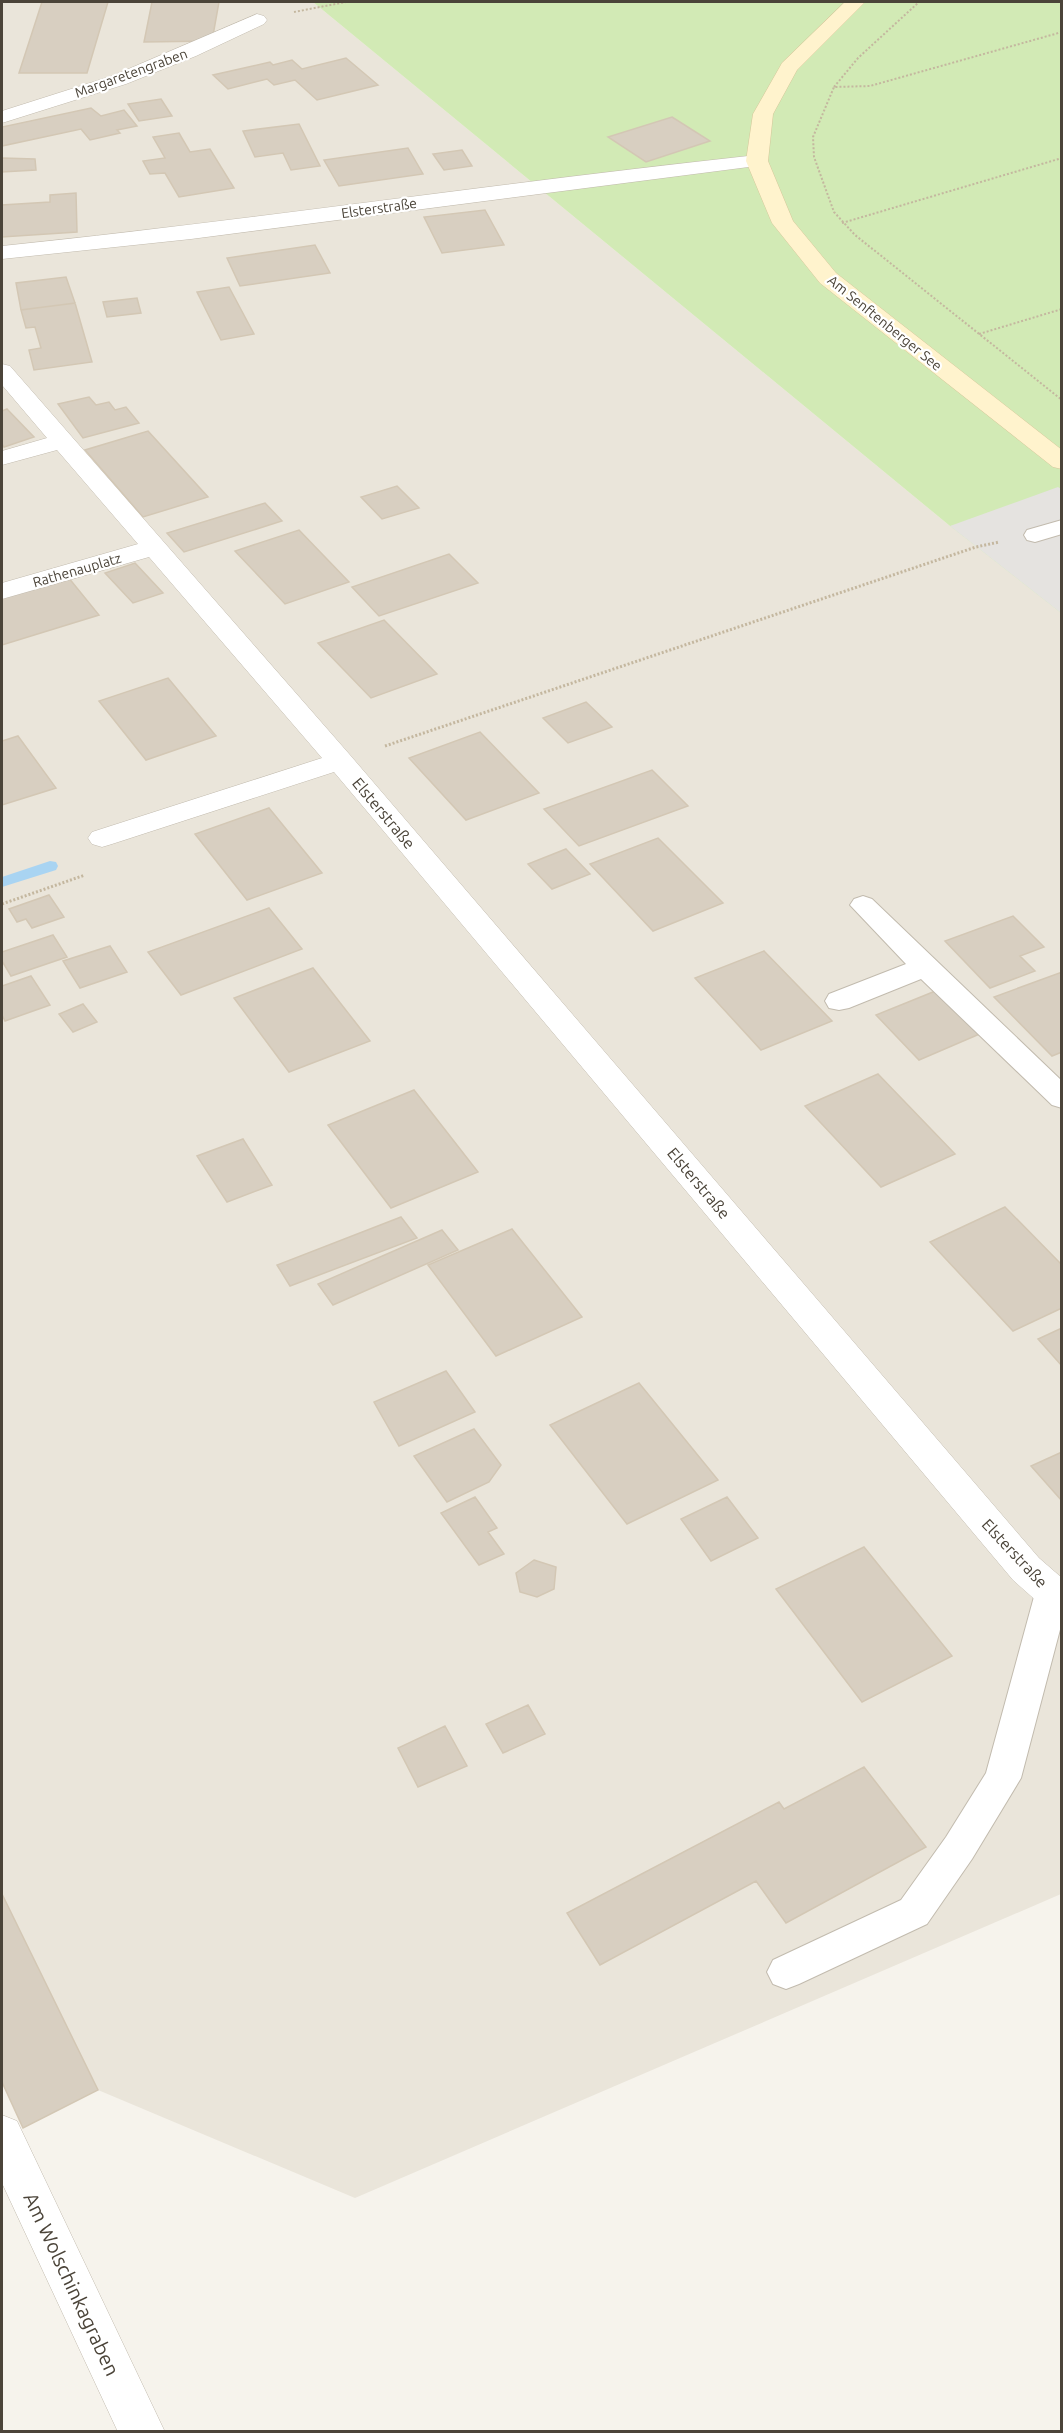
<svg xmlns="http://www.w3.org/2000/svg" width="1063" height="2433" font-family="Ubuntu,sans-serif">
  <rect width="100%" height="100%" fill="#f6f3ec"/>
  <path fill="#eae5da" d="M2 2H313L950 526 1061 613V1894L355 2198 98 2090 2 1894Z"/>
  <path fill="#d2eab5" d="M313 2H1061V613L950 526Z"/>
  <path fill="#e5e3e0" d="M1058 487 1061 489V613L950 526Z"/>
  <g fill="none" stroke-linecap="round" stroke-linejoin="round">
    <path fill="#a9d4f2" fill-rule="evenodd" d="M50 861 56 862 58 866 56 870 2 887V877Z"/>
  </g>
  <path fill="#d8cfc1" stroke="#d3c7b4" stroke-width="1.5" d="M42 2H108L87 73H19Z
    M152 2H219L212 41 144 42Z
    M346 58 378 85 317 100 295 80 274 85 267 79 228 89 213 75 270 62 273 65 292 60 302 69Z
    M161 99 172 116 139 121 128 104Z
    M91 108 101 116 124 110 137 126 117 130 120 133 90 140 81 129 2 146V127Z
    M672 117 710 141 646 162 608 137Z
    M299 124 320 166 291 170 283 153 255 157 243 131Z
    M179 133 190 152 210 149 234 188 179 197 165 173 150 174 143 161 165 158 153 137Z
    M408 148 423 174 339 186 324 160Z
    M462 150 472 166 444 170 433 154Z
    M2 158 35 159 36 170 2 172Z
    M76 193 77 232 2 237V205L50 202V195Z
    M485 210 504 245 442 253 424 217Z
    M315 245 330 273 240 286 227 258Z
    M66 277 75 303 21 310 16 283Z
    M229 287 254 334 221 340 197 292Z
    M137 298 141 313 107 317 103 302Z
    M75 303 92 362 34 370 29 350 41 348 35 327 26 328 21 310Z
    M89 397 96 405 109 402 115 410 126 407 139 423 83 438 58 404Z
    M7 409 34 437 4 447 2 444V411Z
    M148 431 208 497 143 517 85 450Z
    M397 486 419 508 382 519 361 497Z
    M265 503 282 521 184 552 167 533Z
    M299 530 349 582 285 604 235 551Z
    M449 554 478 583 379 616 352 587Z
    M135 563 163 593 133 603 105 573Z
    M68 577 99 615 2 645V597Z
    M384 620 437 674 371 698 318 643Z
    M168 678 216 736 146 760 99 701Z
    M586 702 612 727 568 743 543 718Z
    M480 732 539 793 466 820 409 758Z
    M18 736 56 788 2 805V741Z
    M652 770 688 806 579 846 544 809Z
    M269 808 322 873 247 900 195 834Z
    M658 838 723 903 653 931 590 864Z
    M566 849 590 874 552 889 528 864Z
    M49 895 64 917 32 928 26 919 17 922 9 909Z
    M269 908 302 949 181 995 148 952Z
    M1013 916 1044 947 1020 956 1035 971 990 988 945 941Z
    M53 935 67 957 11 976 2 961V952Z
    M110 946 127 972 80 988 63 961Z
    M764 951 832 1021 761 1050 695 978Z
    M313 968 370 1041 289 1072 234 998Z
    M1062 972V1052L1052 1056 994 997Z
    M31 976 50 1005 5 1021 2 1015V986Z
    M938 990 982 1033 919 1060 876 1015Z
    M83 1004 97 1022 73 1032 59 1014Z
    M878 1074 955 1154 881 1187 805 1106Z
    M414 1090 478 1172 391 1208 328 1125Z
    M243 1139 272 1185 227 1202 197 1156Z
    M1005 1207 1062 1265V1308L1013 1331 930 1242Z
    M401 1217 417 1238 290 1286 277 1265Z
    M512 1229 582 1317 496 1356 428 1265Z
    M442 1230 458 1250 333 1305 318 1284Z
    M1062 1328V1366L1038 1339Z
    M446 1371 475 1412 399 1446 374 1402Z
    M639 1383 718 1480 627 1524 550 1425Z
    M474 1429 501 1465 489 1482 447 1502 414 1456Z
    M1062 1452V1501L1031 1466Z
    M475 1497 497 1528 488 1532 504 1554 479 1565 441 1513Z
    M727 1497 758 1538 711 1561 681 1519Z
    M864 1547 952 1656 862 1702 776 1589Z
    M534 1560 556 1567 554 1589 537 1597 520 1592 516 1573Z
    M528 1705 545 1734 503 1753 486 1724Z
    M445 1726 467 1766 418 1787 398 1748Z
    M864 1767 926 1847 786 1923 756 1881 600 1965 567 1913 779 1802 784 1809Z
    M2 1894 98 2090 23 2128 2 2082Z"/>
  <g fill="none" stroke-linecap="round" stroke-linejoin="round">
    <g stroke="#c2bbae" stroke-width="2">
      <path id="lane" d="M1062 520V534L1035 542 1027 540 1024 535 1027 530Z
        M863 896 872 899 1062 1081V1108L1052 1105 921 979 849 1008 839 1010 829 1008 825 1001 829 994 906 964 850 905 854 899Z
        M1052 1579 1062 1582V1622L1021 1778 972 1859 927 1924 799 1984 786 1989 773 1984 767 1972 773 1960 901 1900 946 1837 986 1773 1035 1593 1040 1583Z"/>
    </g>
    <g stroke="#c2bbae" stroke-width="1">
      <path id="street" d="M257 14 264 16 267 20 264 24 196 56 126 84 2 123V111L112 76Z
        M757 155 764 157 768 161 764 165 191 239 2 259V246C254 220 505 182 757 155Z
        M2 364 10 366 350 755 1039 1558 1062 1578V1616L1049 1612 1013 1580 334 772 112 844 102 847 92 844 88 838 92 832 322 758 149 557 2 599V583L138 544 57 450 2 465V451L47 438 2 385Z
        M2 2115 17 2121 165 2432H118L2 2183Z"/>
    </g>
    <g stroke="#d6c79b" stroke-width="1">
      <path id="secondary" d="M845 2H865L797 70 773 114 768 161 793 221 836 273 1062 450V469L1053 467 820 283 772 223 746 161 753 114 782 63Z"/>
    </g>
    <path stroke="#c4b79f" stroke-width="2" stroke-dasharray="2 2" stroke-linecap="butt" d="M294 12 346 2
      M1062 32 870 86 834 87 813 137 814 157 834 212 855 235 1062 400
      M834 87 858 58 919 2
      M842 223 1062 158
      M979 334 1062 309"/>
    <path stroke="#c4b79f" stroke-width="3" stroke-dasharray="2 2" stroke-linecap="butt" d="M385 746 976 547 999 542
      M2 904 85 875"/>
    <use href="#lane" fill="#fff" fill-rule="evenodd"/>
    <use href="#street" fill="#fff" fill-rule="evenodd"/>
    <use href="#secondary" fill="#fff3cd" fill-rule="evenodd"/>
  </g>
  <g text-anchor="middle" dominant-baseline="central" stroke-width="4.5" stroke-linejoin="round" paint-order="stroke">
    <g font-size="14" fill="#4b4439" stroke="#fff">
      <text transform="translate(131 73) rotate(-20)">Margaretengraben</text>
      <text transform="translate(379 208) rotate(-8)">Elsterstraße</text>
      <text transform="translate(885 323) rotate(39)">Am Senftenberger See</text>
      <text transform="translate(77 570) rotate(-16)">Rathenauplatz</text>
    </g>
    <g font-size="16" fill="#4b4439" stroke="#fff">
      <text transform="translate(384 813) rotate(50)">Elsterstraße</text>
      <text transform="translate(699 1183) rotate(50)">Elsterstraße</text>
      <text transform="translate(1015 1553) rotate(47)">Elsterstraße</text>
    </g>
    <g font-size="20" fill="#4b4439" stroke="#fff">
      <text transform="translate(72 2284) rotate(65)">Am Wolschinkagraben</text>
    </g>
  </g>
  <rect width="1063" height="2433" fill="none" stroke="#4b4439" stroke-width="6"/>
</svg>
